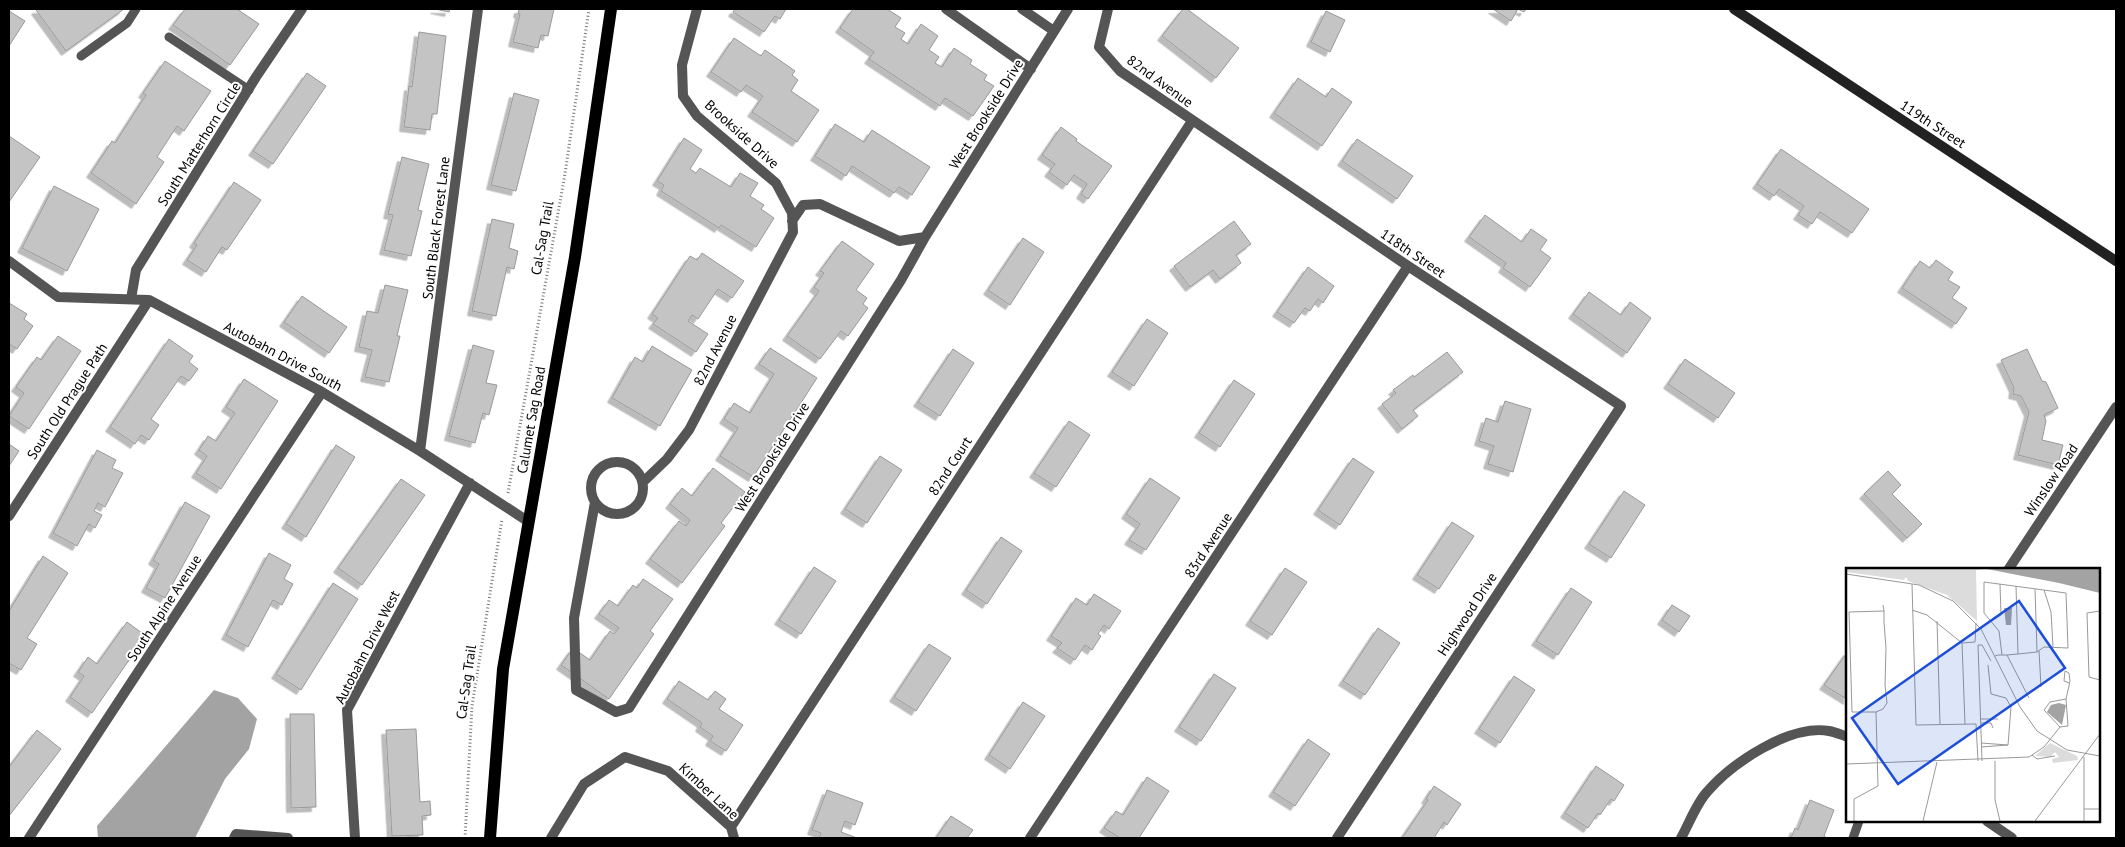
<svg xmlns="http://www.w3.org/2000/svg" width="2125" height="847" font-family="'PT Sans',sans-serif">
  <defs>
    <filter id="shadow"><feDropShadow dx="-4.5" dy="4.5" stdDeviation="0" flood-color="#0004"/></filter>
  </defs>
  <rect width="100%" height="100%" fill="#fff"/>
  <path fill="#a3a3a3" d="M214 690 238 698 257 719 249 749 225 779 195 838H98L97 826Z"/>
  <path fill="#c4c4c4" stroke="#999" filter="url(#shadow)" d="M38 9H124L66 51 36 10Z
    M185 9H237L259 24 230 65 173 25Z
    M435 9H450L449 12Z
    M519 9H554L548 36 541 35 538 48 513 42 520 14 518 13Z
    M735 9H786L780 19 775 16 764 32 733 12Z
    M853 9H887L901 18 895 27 905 33 901 39 908 44 921 24 938 36 929 50 939 57 935 63 942 67 954 48 972 60 970 64 987 75 984 80 994 86 973 116 945 98 940 106 869 59 874 52 840 28Z
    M1183 9H1187L1239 48 1216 78 1162 36Z
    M1493 9H1526L1524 12 1518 9 1511 21Z
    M9 11 25 21 9 46Z
    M1326 11 1345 20 1330 52 1311 42Z
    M419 32 446 36 437 114H432L430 130 404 127 409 86 412 87Z
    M734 38 761 56 765 50 795 71 792 75 798 80 791 91 819 110 797 142 752 112 763 96 746 85 741 92 711 72Z
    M165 61 211 91 184 131 177 126 157 157 164 162 136 204 91 173 112 141 115 143 146 95 143 93Z
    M307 73 326 86 273 164 253 151Z
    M1298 78 1326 97 1332 88 1352 102 1322 146 1274 113Z
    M514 93 539 100 516 191 491 185Z
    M835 124 864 142 872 130 930 167 912 195 899 187 894 193 852 166 846 176 815 156Z
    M1061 127 1077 139 1076 141 1112 166 1088 199 1081 194 1087 184 1074 175 1067 185 1049 172 1055 164 1042 155Z
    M9 136 40 157 9 202Z
    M684 138 702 150 690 169 696 173 700 168 731 187 740 173 758 183 750 196 764 205 761 209 774 218 756 247 721 225 719 228 661 191 664 185 657 181Z
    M1357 139 1413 176 1397 199 1342 161Z
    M1781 149 1869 209 1852 233 1820 212 1812 224 1798 215 1804 206 1779 189 1774 196 1757 184Z
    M402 157 429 164 418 210 422 211 411 256 384 250 393 215 388 214Z
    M234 182 261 200 227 250 222 247 206 272 187 260 197 245 194 243Z
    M54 186 99 209 67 271 22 248Z
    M1485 215 1522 242 1531 229 1547 240 1540 250 1551 258 1530 287 1503 268 1506 263 1469 237Z
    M492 219 514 224 509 248 518 251 514 269 507 267 496 316 472 311Z
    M1234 221 1251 244 1236 255 1241 263 1220 279 1213 270 1190 287 1174 266Z
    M1023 238 1044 252 1010 305 988 290Z
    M842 241 874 264 856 290 867 298 863 304 868 308 848 336 841 331 820 359 787 336 819 291 814 287 824 273 820 271Z
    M702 253 744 281 732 298 718 289 698 319 692 315 688 321 708 334 696 352 653 324 658 318 652 314 690 256 697 260Z
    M1936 260 1953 272 1948 280 1960 287 1952 298 1967 308 1956 324 1902 288 1920 261 1930 268Z
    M1308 267 1334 286 1323 303 1318 299 1310 311 1305 308 1294 323 1277 312Z
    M385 285 408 290 397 336H400L389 382 365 377 372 350 359 347 367 311 378 313Z
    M1589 292 1621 315 1630 302 1651 318 1627 353 1573 314Z
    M302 296 347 327 329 353 284 322Z
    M9 303 27 314 24 319 33 326 17 349 9 344Z
    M1147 319 1168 333 1134 386 1112 372Z
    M58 336 81 351 29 429 9 416 24 393 16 387 37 357 41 360Z
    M169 339 193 356 189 362 198 369 189 381 181 376 151 419 159 425 149 440 141 435 135 444 110 427Z
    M473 345 494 351 486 383 497 385 489 415 483 413 475 443 449 436Z
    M652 346 692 370 660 426 612 398 635 357 643 362Z
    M770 348 817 378 753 477 720 456 738 428 724 419 734 403 750 413 774 374 759 364Z
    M953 349 974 363 940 416 918 402Z
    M2027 349 2042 381 2046 382 2058 408 2044 415 2046 421 2042 440 2063 445 2058 465 2018 455 2029 412 2021 396 2013 394 2014 388 2001 360Z
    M1447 352 1463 372 1413 410 1418 416 1402 429 1382 404 1396 393 1393 390 1413 375 1414 377Z
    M1685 359 1735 393 1718 418 1668 384Z
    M244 379 278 401 221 489 196 473 207 456 199 450 208 436 216 441 235 413 226 407Z
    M1234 380 1255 394 1220 447 1199 433Z
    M1505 401 1531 409 1513 472 1488 464 1494 446 1479 441 1486 418 1498 422Z
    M1069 421 1090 435 1056 487 1034 473Z
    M9 444 19 451 9 466Z
    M336 445 355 457 306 537 286 524Z
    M97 450 116 460 112 468 123 473 105 507 98 503 94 511 102 515 95 528 89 524 77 546 53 533Z
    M880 456 902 470 867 523 845 509Z
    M1353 458 1374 472 1340 525 1318 510Z
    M713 468 745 492 721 523 725 526 682 583 650 559 679 521 686 526 690 520 670 504 682 488 692 496Z
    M1888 471 1901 485 1892 494 1922 524 1907 538 1864 494Z
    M1150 478 1180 498 1146 550 1129 540 1140 524 1126 514Z
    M401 479 425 495 362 585 338 568Z
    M1624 491 1645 505 1611 558 1589 544Z
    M185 502 210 516 165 598 146 588 159 564 153 560Z
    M1452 522 1474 536 1439 589 1417 575Z
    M1001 537 1022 551 987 604 966 590Z
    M269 553 291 565 284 579 293 584 282 605 273 600 248 647 226 635Z
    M43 556 68 573 27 638 37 644 21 670 9 663V611Z
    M814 567 836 581 801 634 779 620Z
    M1285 568 1307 582 1272 635 1250 621Z
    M643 579 673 599 650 631 654 634 609 699 561 665 573 648 590 660 610 631 614 634 619 628 599 614 609 600 618 606 633 585 637 588Z
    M333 583 358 599 301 690 276 674Z
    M1571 588 1592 602 1558 655 1536 641Z
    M1094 594 1121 611 1109 629 1104 625 1098 634 1101 636 1092 650 1085 645 1075 660 1057 648 1062 643 1051 636 1076 598 1087 605Z
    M1672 605 1690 616 1679 632 1662 620Z
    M127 622 146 636 92 713 70 697 84 676 78 672 88 657 97 664Z
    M1378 628 1400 643 1365 695 1343 681Z
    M929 644 951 658 916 711 894 697Z
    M1848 651V700L1824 685Z
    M1214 674 1236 688 1201 741 1179 727Z
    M1514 676 1535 690 1500 743 1479 729Z
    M679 681 708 700 715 691 726 699 719 709 743 725 726 751 710 741 713 736 700 727 702 723 667 699Z
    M1023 702 1045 716 1010 769 989 755Z
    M290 714H314L316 807 291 808Z
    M416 729 420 802 430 801 431 815 422 816 423 835 392 836 386 730Z
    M37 730 61 749 9 816V767Z
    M1308 739 1330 754 1295 806 1273 792Z
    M1596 766 1624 785 1614 801 1611 799 1600 815 1598 813 1588 828 1565 813Z
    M1147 777 1169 791 1139 838H1120L1104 828 1116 811 1123 815Z
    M1434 786 1461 804 1447 825 1444 822 1434 838H1402L1428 800 1426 799Z
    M827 790 863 803 855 825 845 821 841 832 857 838H819L821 833 812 830Z
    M1810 800 1834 810 1824 836 1827 838H1791L1795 828 1798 830Z
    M951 816 973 830 967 838H936Z"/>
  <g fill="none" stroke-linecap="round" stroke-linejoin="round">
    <path stroke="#777" stroke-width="3" stroke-dasharray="1 2.5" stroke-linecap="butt" d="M508 493 565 174 589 9
      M465 838 472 706 502 519"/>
    <path stroke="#555" stroke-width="9" d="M169 37 249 90
      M81 56 127 23 136 9
      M1853 838 1859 821"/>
    <path stroke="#555" stroke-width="10" d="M946 9 1031 69
      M1022 9 1054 31
      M1108 9 1099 47 1120 71 1408 266 1621 406 1337 838
      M792 221 803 205 820 204 899 241 925 237
      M9 261 58 297 149 300 322 392 420 451 529 522
      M131 299 136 270 256 77 302 9
      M420 451 478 9
      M591 488a26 26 0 1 1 52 0a26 26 0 1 1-52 0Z
      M643 482 667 459 689 430 793 232 792 213 776 183 697 116 683 96 682 65 697 9
      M595 502 574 618 576 690 616 712 629 708 901 280 925 237 1068 9
      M9 516 149 300
      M2008 570 2116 407
      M1987 821 2012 838
      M731 827 1192 121
      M29 838 322 392
      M234 838 236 834 288 838
      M355 838 347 710 470 483
      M551 838 584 784 625 757 668 771 731 827 734 838
      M1030 838 1408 266
      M1681 838C1689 824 1696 804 1707 792 1732 763 1790 724 1829 731 1835 732 1842 735 1848 737"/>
    <path stroke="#222" stroke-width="10" d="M1734 9 2116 261"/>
    <path stroke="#000" stroke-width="12" d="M490 838 503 669 575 257 611 9"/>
  </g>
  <g text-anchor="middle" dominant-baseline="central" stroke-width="4" stroke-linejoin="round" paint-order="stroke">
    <g font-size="14" fill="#000" stroke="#fff">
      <text transform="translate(1160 81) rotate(36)">82nd Avenue</text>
      <text transform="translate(986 114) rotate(-58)">West Brookside Drive</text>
      <text transform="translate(1933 124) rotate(33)">119th Street</text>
      <text transform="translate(742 134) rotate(42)">Brookside Drive</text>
      <text transform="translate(199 144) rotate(-58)">South Matterhorn Circle</text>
      <text transform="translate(436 228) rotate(-83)">South Black Forest Lane</text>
      <text transform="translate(542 238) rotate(-80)">Cal-Sag Trail</text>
      <text transform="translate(1413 253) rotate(34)">118th Street</text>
      <text transform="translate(715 350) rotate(-63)">82nd Avenue</text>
      <text transform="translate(283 356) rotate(28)">Autobahn Drive South</text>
      <text transform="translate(67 401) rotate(-57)">South Old Prague Path</text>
      <text transform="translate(531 420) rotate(-80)">Calumet Sag Road</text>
      <text transform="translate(772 457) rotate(-58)">West Brookside Drive</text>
      <text transform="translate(950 466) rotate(-57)">82nd Court</text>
      <text transform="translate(2051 480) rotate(-56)">Winslow Road</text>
      <text transform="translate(1208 545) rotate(-57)">83rd Avenue</text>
      <text transform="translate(164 608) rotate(-57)">South Alpine Avenue</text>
      <text transform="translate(1467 614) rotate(-57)">Highwood Drive</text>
      <text transform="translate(367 647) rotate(-63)">Autobahn Drive West</text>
      <text transform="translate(466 682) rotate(-82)">Cal-Sag Trail</text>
      <text transform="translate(709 791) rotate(43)">Kimber Lane</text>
    </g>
  </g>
  <g transform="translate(1846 568)">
    <rect width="254" height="254" fill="#fff"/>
    <path d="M0 0 140 1 130 2 131 53 101 27 62 13 60 9 58 12 0 4ZM204 175 231 188 232 192 207 195 206 191 213 189 209 184 204 189 189 188Z" fill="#dcdcdc"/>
    <path d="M136 0H254V25L213 15ZM158 40H166L165 57H160ZM213 135 220 137 216 157 201 144 205 137Z" fill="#a3a3a3"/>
    <path fill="none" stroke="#999" stroke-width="1" d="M0 6 73 17 107 33 135 61 174 139 191 163 221 182 254 188M66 16 70 157 130 156 132 193M170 18 172 86M189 21 191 84M198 22 205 44 207 79M37 37 38 43V54L40 80 39 117 41 135 37 141 30 144H6L3 44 38 43M66 42 81 47 116 75 129 74 130 55M254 43 241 45 243 109 254 112M91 53 94 156M145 53 155 47 154 16M116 75 119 156M193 83 195 119M161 87 183 130M149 88 152 87H161L172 86 191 84 198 79 222 80 220 25 138 14V45L153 63 156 87M142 97 145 126M145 126 160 130 165 139 162 177M134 151H152M135 155H145L147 160M214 159 198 142 204 134 220 131M135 175 162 177M135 179 162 177M186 187 191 191 209 188M238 189V253M136 193 132 77H136L145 93M149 193V232L154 253M0 196 183 189 198 179 214 159 222 158 220 131 223 118 224 113 223 105 219 103 218 113 223 115M238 241H254M8 253V231L32 218 30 144M77 253 91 194M189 253 254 166"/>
    <path fill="#1d4ed8" fill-opacity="0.15" stroke="#1d4ed8" stroke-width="2.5" d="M173 33 219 100 52 216 6 150Z"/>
    <rect width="254" height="254" fill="none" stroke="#000" stroke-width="2.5"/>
  </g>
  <rect width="2125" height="847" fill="none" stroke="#000000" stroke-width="20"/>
</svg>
